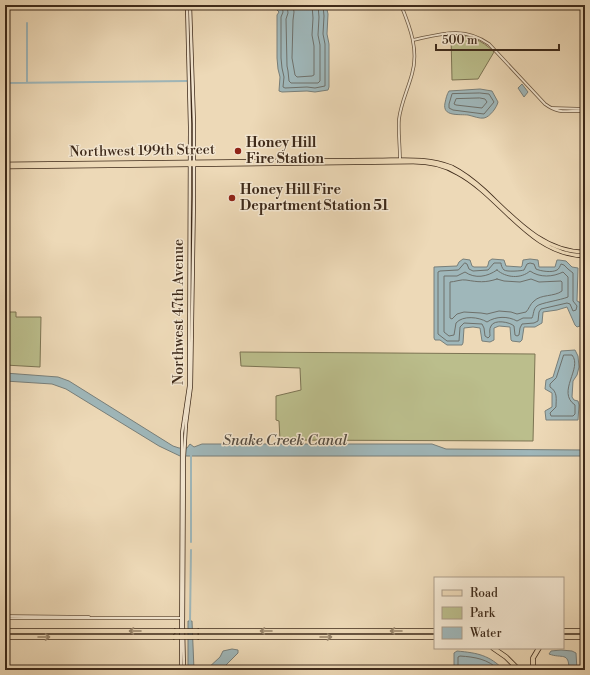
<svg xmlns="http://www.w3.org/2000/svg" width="590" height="675" font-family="'Libre Bodoni',serif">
  <rect width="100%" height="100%" fill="#edd9b7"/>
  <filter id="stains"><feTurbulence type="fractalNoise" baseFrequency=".005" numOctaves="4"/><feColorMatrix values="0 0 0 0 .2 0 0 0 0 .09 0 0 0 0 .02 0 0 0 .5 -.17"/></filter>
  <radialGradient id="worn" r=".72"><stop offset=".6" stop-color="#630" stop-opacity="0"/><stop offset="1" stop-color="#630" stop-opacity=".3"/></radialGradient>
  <path fill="#bbbe8c" stroke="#7c7453" d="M451 35C468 34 482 40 494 52L478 79 452 80Z
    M5 312H16V317H41L40 367 5 365Z
    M240 352 535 354 533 441 280 440 279 421 276 420V396L301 390 300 368 241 366Z"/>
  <path fill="#9fb7ba" stroke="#787f7a" d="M279 5H326L328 14 327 34 329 44V87L328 90 315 92 307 91 282 92 279 91 280 77 278 69 277 58V15L279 12 277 10Z
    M522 84 528 92 524 97 518 88Z
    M480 89 492 91 498 102C497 107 490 117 484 118 480 119 473 116 468 115 459 114 442 117 445 103 446 98 447 94 449 91Z
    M463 259 470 260 472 266 474 267H487L488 265 489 261 492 259 504 260 506 266 521 267 522 266 523 260 530 259 538 260 539 267H555L557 260H559L566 261 572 267 578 268 577 301 581 303 580 326 577 327 575 325 567 307 557 310 543 312 542 323 535 327H524L522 340 520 342 512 341 511 340 510 327 499 326 494 328V340L490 342 482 341 480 328 473 327 464 328 463 343 462 345H447L440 340H435L434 338V267L457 266 459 262Z
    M575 350 578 356 579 367 577 375 573 381 572 397 574 400 578 401 579 405 578 420H546L545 411 552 407V393L545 389 546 380 553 377 561 351Z
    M5 373 58 377 69 381 173 446 179 448H187L190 444 194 447 202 444H432L446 449 585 450V456H180L159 446 66 389 52 384 5 381Z
    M188 621H192L194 670H188Z
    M232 649 238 650V653L221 670H206L220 657 223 651Z
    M561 650 572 651 576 653 577 670H569C569 651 562 659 549 654L551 651Z
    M457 651C478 653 489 655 504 670H454V653Z"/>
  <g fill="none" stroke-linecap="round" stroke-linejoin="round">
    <path stroke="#6e706a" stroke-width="1" d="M282 5 283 12 281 17V58L282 68 284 77 283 87 285 88 307 87 315 88 325 86V44L323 34 324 16 323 5
      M287 5 288 13 286 19 287 66 288 71 289 81 291 83H318L320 81V45L318 35 319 17 318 5
      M293 5 294 12 293 20 292 58 295 75 297 77 312 76 314 75V46L312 35 313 18 312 5
      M480 93 489 94 494 102 484 114 453 110 449 108V104L452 94Z
      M480 98 485 99 487 102 482 108 456 105 454 104 456 99Z
      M465 263 467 264 469 269 473 271 488 270 494 263H501C501 265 502 268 504 270 507 272 521 271 524 270L527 264 530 263 534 264 536 269C540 271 552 273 557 270 559 269 560 266 561 264L564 265 568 269 573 273V301L577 306 576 310 573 311 570 304 567 303 541 309 539 312 538 321 534 323 522 324 520 328 519 335 517 336 515 335 514 326C510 322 494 319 491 326 489 329 490 333 490 336L488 338 485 336 484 328 482 324 464 323 460 327 459 341H447L438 334V272L440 271 458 270Z
      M497 270C506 278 521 279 530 271 540 278 553 277 563 272L568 277V297C561 300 540 303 537 306 533 309 534 314 532 318H523L517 321C508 316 496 316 487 322 479 317 463 315 456 323L454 335 449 336 444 332V276H457L465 272C475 279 487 277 497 270Z
      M497 279 504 281 520 282 531 279 539 282 561 281 562 282V291C554 297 541 294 534 301 530 304 529 309 526 312L517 314 511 312 499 311 487 314 481 313 464 312 457 314 452 319 450 318V282C454 282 462 279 466 280 478 282 485 283 497 279Z
      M564 355H572C583 368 556 392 575 405V414L573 416H551L550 413 556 407C556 399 558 392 550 387V384L556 378Z
      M458 670V657L460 656C475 657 488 659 499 670"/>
    <path stroke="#9fb7ba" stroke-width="2" d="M27 23V83
      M5 83 187 81
      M191 455V542
      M190 622 191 550"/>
    <g stroke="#6a5641" stroke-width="3.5">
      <path id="tertiary" d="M413 40C441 34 464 26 489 44L545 104C560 115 568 110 585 111
        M552 108 585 109
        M400 160C400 146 398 132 399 119 401 103 408 89 412 74 419 50 410 27 401 5
        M5 616 89 617
        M5 618H182"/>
    </g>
    <g stroke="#3e2a1a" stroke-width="4">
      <path id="secondary" d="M181 670 182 447V433L189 386 190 127 187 5
        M184 670 183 626 184 457 186 424 191 386 194 196V124L190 5"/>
    </g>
    <g stroke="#3e2a1a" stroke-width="4.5">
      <path id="primary" d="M5 164 377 160C402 160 428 157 452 167 464 173 474 181 484 190 513 217 542 252 585 252
        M5 167 413 162C429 162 444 165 457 173 502 197 529 255 585 256"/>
    </g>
    <g stroke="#3e2a1a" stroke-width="5.5">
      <path id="motorway" d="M5 631H174
        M199 631H435
        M563 631H585
        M5 637H173
        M199 637H435
        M563 637H585
        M493 648 506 657 519 670
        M533 670V658L539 648"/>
    </g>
    <use href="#tertiary" stroke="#f3e6d0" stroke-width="2"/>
    <use href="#secondary" stroke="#f3e6d0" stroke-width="2.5"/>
    <use href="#primary" stroke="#edd9b7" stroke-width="3"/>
    <use href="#motorway" stroke="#edd9b7" stroke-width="4"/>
    <g stroke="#3e2a1a" stroke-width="5.5" stroke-linecap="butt">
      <path id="motorway-bridge" d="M174 631H199
        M173 637H199"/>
    </g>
    <use href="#motorway-bridge" stroke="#edd9b7" stroke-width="4"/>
  </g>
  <defs><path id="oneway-shaft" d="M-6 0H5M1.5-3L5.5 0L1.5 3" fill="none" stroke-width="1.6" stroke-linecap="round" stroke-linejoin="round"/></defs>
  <g stroke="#968268">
    <use href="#oneway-shaft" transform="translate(135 631) rotate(180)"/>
    <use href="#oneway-shaft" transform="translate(266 631) rotate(180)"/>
    <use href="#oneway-shaft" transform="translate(396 631) rotate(180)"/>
    <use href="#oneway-shaft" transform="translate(44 637)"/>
    <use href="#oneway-shaft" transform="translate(326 637)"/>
  </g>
  <g fill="#8f2418" stroke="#f3e6d0" stroke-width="1.5">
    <circle cx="238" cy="151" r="4"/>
    <circle cx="232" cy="198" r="4"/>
  </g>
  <g text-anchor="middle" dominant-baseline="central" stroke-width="3" stroke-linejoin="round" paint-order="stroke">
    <g font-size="14" font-weight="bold" fill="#3e2a1a" stroke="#f3e6d0" text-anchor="start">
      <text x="246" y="143">Honey Hill<tspan x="246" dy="16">Fire Station</tspan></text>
      <text x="240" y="190">Honey Hill Fire<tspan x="240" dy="16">Department Station 51</tspan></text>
    </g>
    <g font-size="14" fill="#3e2a1a" stroke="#f3e6d0">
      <text transform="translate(142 151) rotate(-1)">Northwest 199th Street</text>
      <text transform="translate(179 312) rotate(-90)">Northwest 47th Avenue</text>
    </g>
    <g font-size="15" font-style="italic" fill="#564d42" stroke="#f3e6d0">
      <text x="285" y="440">Snake Creek Canal</text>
    </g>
  </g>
  <rect width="590" height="675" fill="none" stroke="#edd9b7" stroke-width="20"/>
  <rect x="6" y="6" width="578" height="663" fill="none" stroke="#3e2a1a" stroke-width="2"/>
  <rect x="10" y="10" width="570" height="655" fill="none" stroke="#3e2a1a"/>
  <rect x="434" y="577" width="130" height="72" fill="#f3e6d0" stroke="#ab9b87"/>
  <rect x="442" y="590" width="20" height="6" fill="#edd9b7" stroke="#ab9b87"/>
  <text x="470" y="597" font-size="12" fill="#3e2a1a">Road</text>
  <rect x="442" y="607" width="20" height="12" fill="#bbbe8c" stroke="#ab9b87"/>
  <text x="470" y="617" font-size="12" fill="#3e2a1a">Park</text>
  <rect x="442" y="627" width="20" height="12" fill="#9fb7ba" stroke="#ab9b87"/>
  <text x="470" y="637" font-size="12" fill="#3e2a1a">Water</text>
  <path d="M436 44v6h123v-6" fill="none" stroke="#3e2a1a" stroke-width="2"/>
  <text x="442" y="44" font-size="12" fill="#3e2a1a" stroke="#f3e6d0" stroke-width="3" paint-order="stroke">500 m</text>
  <rect width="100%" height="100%" filter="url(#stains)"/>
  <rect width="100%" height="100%" fill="url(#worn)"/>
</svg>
